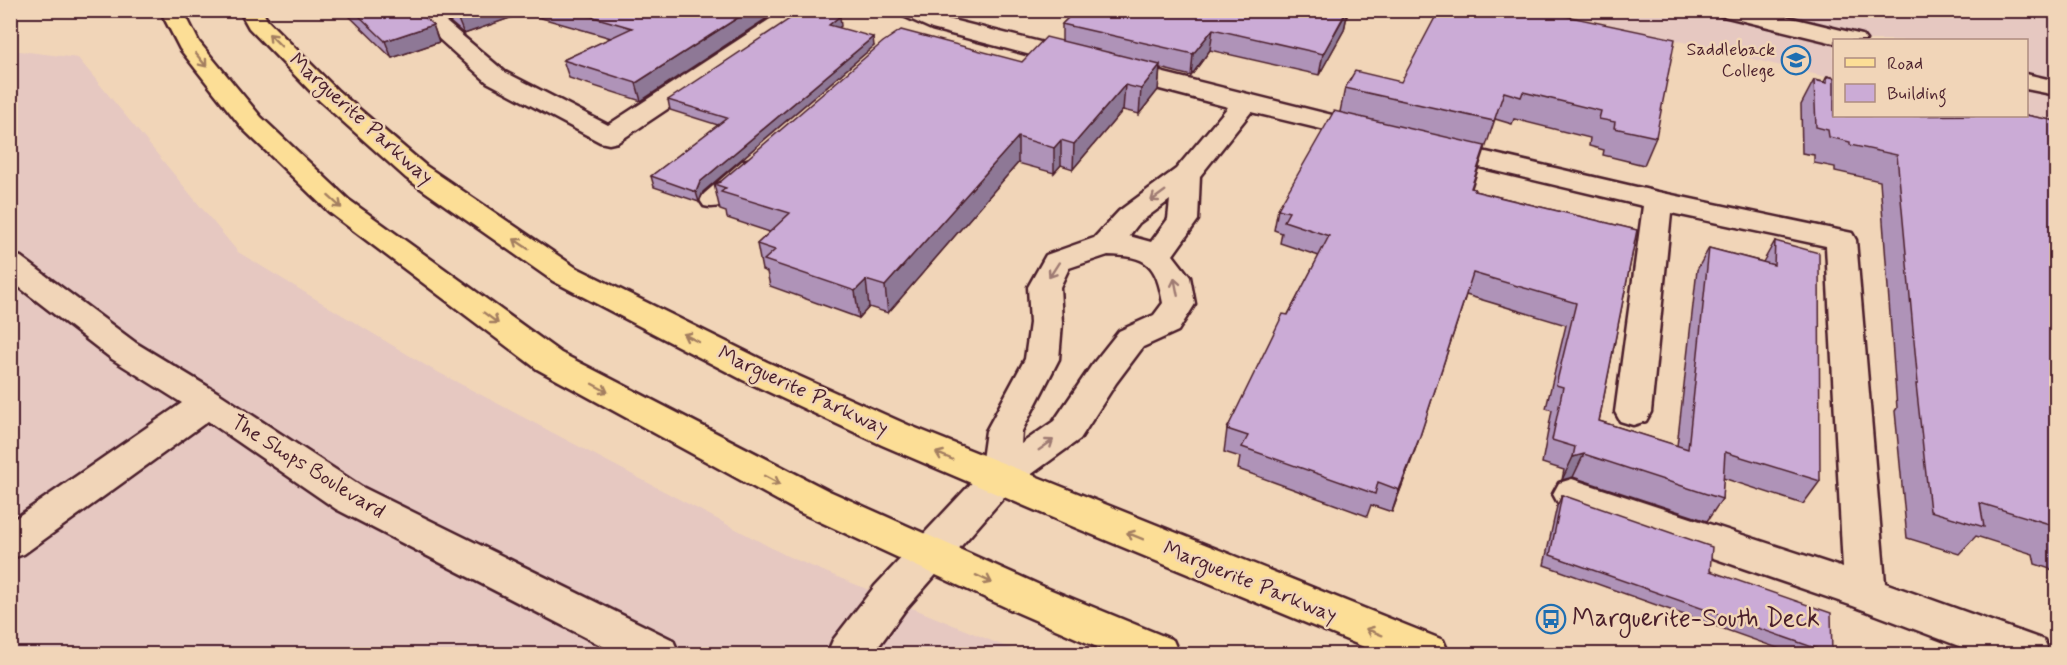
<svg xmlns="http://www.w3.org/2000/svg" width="2067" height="665" font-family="Mynerve,sans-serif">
  <rect width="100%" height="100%" fill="#f1d5b8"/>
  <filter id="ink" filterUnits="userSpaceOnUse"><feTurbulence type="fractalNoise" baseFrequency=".0167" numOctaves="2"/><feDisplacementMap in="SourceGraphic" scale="12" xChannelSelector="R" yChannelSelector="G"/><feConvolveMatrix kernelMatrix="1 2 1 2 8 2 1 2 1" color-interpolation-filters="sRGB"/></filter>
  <g filter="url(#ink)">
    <path fill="#e6c8c1" d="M1556 11H2056V133L2026 116V40H1834V79Z
      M11 50 78 58 238 252 430 368 787 556 1023 654H11Z"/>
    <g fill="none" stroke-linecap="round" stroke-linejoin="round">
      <g stroke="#4a1f2b" stroke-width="5">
        <path id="minor" d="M407 10H432L505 72 608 125 784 10H811L808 15 618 142 609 144 600 142 487 82Z
          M898 10H929L948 19 1380 127 1384 133 1380 139 1371 141 1251 112 1200 176 1198 220 1173 255 1190 277 1195 304 1178 331 1143 347 1116 383 1080 439 1011 489 905 610 873 654H827L833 640 875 586 980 474 986 431 1025 359 1030 323 1028 287 1046 255 1094 238 1119 211 1176 169 1228 107 932 29 901 15ZM1170 200 1168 219 1151 242 1129 236 1139 223ZM1108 255C1148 256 1156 264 1163 303L1154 315 1119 331 1092 365 1054 421 1021 444 1022 431 1059 359 1062 323 1060 287 1069 268Z
          M1716 10H1759L1862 35 1866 40H1834V43L1719 15Z
          M2026 74 2056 81V95L2026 89Z
          M1439 141 1658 192 1852 233 1856 240 1885 583 2044 640 2050 654H1980L1853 606 1559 505 1553 494 1559 483 1572 479 1843 568 1826 246 1671 213 1651 412 1646 421 1633 425 1620 421 1615 412 1643 206 1429 155 1425 149 1429 143Z
          M752 159 762 161 766 167 762 173C745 188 728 212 704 206L700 200 704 194 742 161Z
          M10 254 21 257 136 343 220 394 362 487 673 640 679 654H618L336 509 208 421 24 554 10 559V522L182 403 112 359 10 280Z"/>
      </g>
      <g stroke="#4a1f2b" stroke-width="5">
        <path id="major" d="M160 10H183L199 42 261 117 349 200 561 353 827 490 1044 587 1173 640 1179 654H1113L1014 611 799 512 537 369 329 212 243 129 180 49Z
          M239 10H262L267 20 338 91 426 166 575 267 767 362 908 425 1443 640 1449 654H1381L1074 527 882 445 743 380 553 281 406 178 320 101 249 28Z"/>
      </g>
      <use href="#minor" fill="#f1d5b8" fill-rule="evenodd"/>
      <use href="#major" fill="#fcde96" fill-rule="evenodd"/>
    </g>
    <path fill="#af93b8" stroke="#4a1f2b" stroke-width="1.5" d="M343 10H416L433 25 439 42 392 58Z
      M436 10H779L641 101 569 78 563 60 611 38 524 13 464 34Z
      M1069 10H1348L1344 30 1319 75 1210 50 1191 76 1160 68 1158 90 1139 114 1123 110 1073 169 1061 165 1054 173 1018 163 888 313 869 307 859 318 770 286 767 272 762 270 757 244 770 232 727 218 726 212 720 210 714 184 1022 62 1062 41V24L1072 14 1069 13Z
      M1561 15 1656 137 1644 165 1603 155 1604 150 1589 146 1590 138 1514 119 1512 124 1495 119 1472 188 1474 191 1637 230 1599 421 1677 446 1697 270 1709 248 1763 262 1775 241 1820 481 1803 504 1723 478 1722 499 1707 521 1573 477 1562 480 1564 470 1542 463 1552 410 1546 408 1566 325 1466 295 1420 436 1392 512 1371 505 1367 516 1238 469 1240 457 1224 452 1227 429 1319 256 1280 243 1282 233 1274 230 1278 209 1340 112 1345 88 1401 82Z
      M841 26 839 28 874 46 703 192 699 202 654 187 651 176 718 125 670 110 668 100Z
      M1827 76 2056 121V571L2035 564 2033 554 1976 536 1959 554 1907 538 1895 411 1897 408 1880 181 1835 171V167L1814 163V155L1802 153 1801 105 1814 80 1824 82Z
      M1562 495 1710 571 1832 654H1794L1544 565 1557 506Z"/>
    <path fill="#8e7896" stroke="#4a1f2b" stroke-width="1.5" d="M475 10H523L524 13 464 34 457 17Z
      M750 10H779L641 101 636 83Z
      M1348 10 1344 30 1319 75 1323 54Z
      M840 16 841 26 830 34 829 25Z
      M433 25 439 42 392 58 385 41Z
      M1213 29 1210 50 1191 76 1193 54Z
      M873 37 874 46 703 192 699 202 696 192 700 182Z
      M1160 65 1158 90 1139 114 1141 89Z
      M1125 85 1123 110 1073 169 1074 144Z
      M1018 137V163L888 313 885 286Z
      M1061 140V165L1054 173V148Z
      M866 280 869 307 859 318 855 291Z
      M1420 436 1412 459 1392 512 1399 490Z
      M1584 454 1573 477 1562 480 1573 457Z"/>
    <path fill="#cbabd6" stroke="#4a1f2b" stroke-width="1.5" d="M353 10H416L433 25 385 41Z
      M450 10H475L457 17Z
      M569 10H750L636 83 563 60 632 28Z
      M803 10H819L840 16 829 25 873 37 700 182 696 192 651 176 727 118 668 100Z
      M1076 10H1347L1323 54 1213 29 1193 54 1062 24Z
      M1439 10H1555L1563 12 1561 15 1675 39 1656 137 1614 128 1615 122 1599 119 1601 111 1523 92 1521 97 1504 92 1494 121 1345 88 1355 71 1401 82Z
      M901 30 1022 62 1046 37 1160 65 1141 89 1125 85 1074 144 1061 140 1054 148 1018 137 885 286 866 280 855 291 764 260 775 250 757 244 790 213 721 192 726 188 714 184 720 182 883 42Z
      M1827 76 1834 78V116L2026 115 2056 121V526L1980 503 1984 527 1930 511 1916 384H1918L1897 155 1850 145V142L1829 137 1828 130 1816 127 1814 80 1827 83Z
      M1334 111 1485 146 1471 188 1475 189 1474 191 1637 230 1599 421 1688 449 1709 248 1774 265 1775 241 1819 253 1820 481 1725 452 1722 499 1584 454 1573 457 1575 447 1552 440 1563 387 1556 385 1576 303 1473 273 1420 436 1399 490 1378 482 1375 494 1242 447 1248 436 1227 429 1283 314 1288 315 1329 236 1284 221 1289 212 1278 209Z
      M1562 495 1712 547 1710 571 1831 613 1832 654 1550 555Z"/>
    <defs><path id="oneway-shaft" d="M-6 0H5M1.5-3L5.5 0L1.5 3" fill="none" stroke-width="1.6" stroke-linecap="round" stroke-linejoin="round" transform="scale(1.5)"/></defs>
    <g stroke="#a37e60">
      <use href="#oneway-shaft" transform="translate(275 40) rotate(-135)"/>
      <use href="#oneway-shaft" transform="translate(201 60) rotate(51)"/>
      <use href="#oneway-shaft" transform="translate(335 202) rotate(42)"/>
      <use href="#oneway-shaft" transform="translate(521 244) rotate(-146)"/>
      <use href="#oneway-shaft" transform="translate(491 318) rotate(37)"/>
      <use href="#oneway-shaft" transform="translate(691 338) rotate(-153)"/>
      <use href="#oneway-shaft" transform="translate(600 388) rotate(28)"/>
      <use href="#oneway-shaft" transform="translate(944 456) rotate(-157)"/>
      <use href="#oneway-shaft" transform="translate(772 480) rotate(28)"/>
      <use href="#oneway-shaft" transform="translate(1135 536) rotate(-158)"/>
      <use href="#oneway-shaft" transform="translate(984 579) rotate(25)"/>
      <use href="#oneway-shaft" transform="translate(1374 632) rotate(-158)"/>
    </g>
    <g stroke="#9e7a72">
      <use href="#oneway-shaft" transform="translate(1158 196) rotate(144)"/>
      <use href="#oneway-shaft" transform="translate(1054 270) rotate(123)"/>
      <use href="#oneway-shaft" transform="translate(1176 287) rotate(-101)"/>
      <use href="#oneway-shaft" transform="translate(1046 445) rotate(-35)"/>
    </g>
  </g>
  <defs>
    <g id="university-ring" transform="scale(1.5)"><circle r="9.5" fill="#f1d5b8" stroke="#1f6fb2" stroke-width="1.5"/><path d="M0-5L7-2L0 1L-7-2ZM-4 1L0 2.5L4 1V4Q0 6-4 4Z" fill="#1f6fb2"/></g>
    <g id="bus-ring" transform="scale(1.5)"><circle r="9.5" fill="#f1d5b8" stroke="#1f6fb2" stroke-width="1.5"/><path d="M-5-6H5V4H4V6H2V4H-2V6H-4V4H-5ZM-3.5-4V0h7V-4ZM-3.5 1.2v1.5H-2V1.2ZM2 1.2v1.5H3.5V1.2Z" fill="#1f6fb2"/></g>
  </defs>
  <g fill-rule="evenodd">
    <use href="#university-ring" x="1796" y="60"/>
    <use href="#bus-ring" x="1551" y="619"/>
  </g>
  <g text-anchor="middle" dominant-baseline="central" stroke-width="5" stroke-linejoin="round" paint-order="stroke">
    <g font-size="18" fill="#4a1f2b" stroke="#f1d5b8" text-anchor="end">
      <text x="1775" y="50">Saddleback<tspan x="1775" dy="21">College</tspan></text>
    </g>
    <g font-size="21" fill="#4a1f2b" stroke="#f1d5b8">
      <text transform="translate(361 119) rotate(42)">Marguerite Parkway</text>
      <text transform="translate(803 391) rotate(25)">Marguerite Parkway</text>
      <text transform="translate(308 467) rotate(32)">The Shops Boulevard</text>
      <text transform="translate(1250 582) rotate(22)">Marguerite Parkway</text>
    </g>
    <g font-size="26" fill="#4a1f2b" stroke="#f1d5b8" text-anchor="start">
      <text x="1572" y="619">Marguerite-South Deck</text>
    </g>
  </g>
  <rect width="2067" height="665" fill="none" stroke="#f1d5b8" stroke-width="36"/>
  <rect x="18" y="18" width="2031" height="629" fill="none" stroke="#4a1f2b" stroke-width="2" filter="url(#ink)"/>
  <rect x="1833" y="39" width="195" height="78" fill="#f1d5b8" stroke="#ae8c80" stroke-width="1.5"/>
  <rect x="1845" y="58" width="30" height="9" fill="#fcde96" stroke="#ae8c80" stroke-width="1.5"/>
  <text x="1887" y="69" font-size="18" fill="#4a1f2b">Road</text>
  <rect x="1845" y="84" width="30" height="18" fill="#cbabd6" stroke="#ae8c80" stroke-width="1.5"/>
  <text x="1887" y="99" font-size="18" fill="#4a1f2b">Building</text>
</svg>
